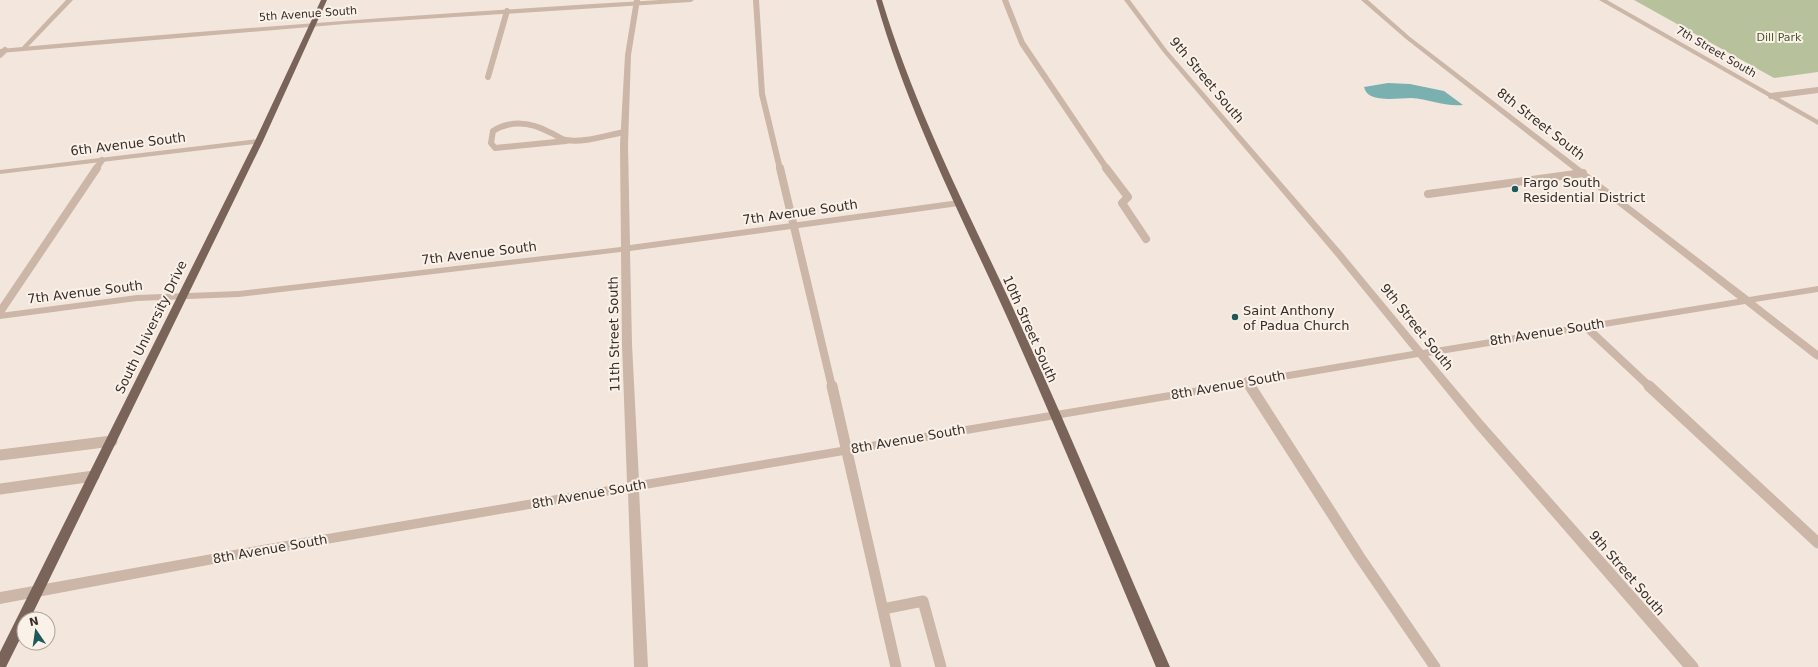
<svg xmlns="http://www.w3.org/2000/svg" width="1818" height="667" font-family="'DejaVu Sans',sans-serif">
  <rect width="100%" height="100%" fill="#f3e7dd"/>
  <path fill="#b7c29c" d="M1634 0H1818V72L1774 78Z"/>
  <path fill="#7bb0b0" d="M1388 83 1410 84 1444 91 1463 105C1445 107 1429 99 1411 98 1399 98 1383 101 1371 96 1367 94 1365 91 1364 87Z"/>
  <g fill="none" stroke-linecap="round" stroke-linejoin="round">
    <path stroke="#cbb6a8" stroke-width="6" d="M756 0 762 94 780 169
      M1005 0 1022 43 1107 169
      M0 55 5 50
      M488 77 507 11
      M1771 96 1818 90
      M566 141 495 148 491 143 493 131C511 120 531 122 549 132 555 134 560 139 566 140 585 143 607 135 625 132
      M96 169 102 160"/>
    <path stroke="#cbb6a8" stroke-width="8" d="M780 168 832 387
      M1106 168 1128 197 1122 203 1146 239
      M1428 194 1583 173
      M0 312 97 168
      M1585 326 1650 387
      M1247 381 1251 387"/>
    <path stroke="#cbb6a8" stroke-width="11" d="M832 386 896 667
      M1250 386 1359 556 1435 667
      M1649 386 1818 543
      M0 455 112 441
      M0 489 94 476
      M883 609 923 601 941 667"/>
    <path fill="#cbb6a8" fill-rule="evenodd" d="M66 0H73L26 49H22V47Z
      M634 0H640L631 55 628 145 630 245 959 200 963 203 959 206 630 251 632 344 639 481 1413 351 1335 255 1163 52 1124 0H1130L1167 50 1341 251 1423 350 1738 299 1406 39 1361 0H1368L1410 37 1749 297 1818 286V292L1755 302 1818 351V360L1814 358 1745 304 1428 356 1482 420 1697 663 1699 667H1683L1474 426 1418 357 639 490 648 667H634L628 492 251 557 0 604V592L251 547 627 483 622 344 621 252 239 297 137 301 0 319V313L137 295 239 291 621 247 620 145 625 55Z
      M1599 0H1607L1818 120V125Z
      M259 139H262V143L0 174V170Z"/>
    <path fill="#cbb6a8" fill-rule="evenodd" d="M660 0H694L691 2 345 24 0 53V49C220 29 440 13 660 0Z"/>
    <path fill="#7a6359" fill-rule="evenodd" d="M321 0H327L263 141 30 619H24V631L6 667H0V652L255 141Z
      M876 0H882C915 109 964 203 1012 306 1067 425 1117 547 1170 667H1156C1105 546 1056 425 1002 306 955 203 907 109 876 0Z"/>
  </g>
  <g fill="#1d595a" stroke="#faf1e9" stroke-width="1.5">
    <circle cx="1515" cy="189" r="4"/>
    <circle cx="1235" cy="317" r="4"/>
  </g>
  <g text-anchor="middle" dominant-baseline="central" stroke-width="4" stroke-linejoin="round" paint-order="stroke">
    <g font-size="11" fill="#382d28" stroke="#faf1e9">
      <text transform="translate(308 14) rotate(-4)">5th Avenue South</text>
      <text transform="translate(1716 52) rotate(30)">7th Street South</text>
    </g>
    <g font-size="11" fill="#49572c" stroke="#faf1e9">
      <text x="1779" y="37">Dill Park</text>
    </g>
    <g font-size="13" fill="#382d28" stroke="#faf1e9">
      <text transform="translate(1207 80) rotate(50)">9th Street South</text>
      <text transform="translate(1541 124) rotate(38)">8th Street South</text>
      <text transform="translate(128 144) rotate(-7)">6th Avenue South</text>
      <text transform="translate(800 212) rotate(-8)">7th Avenue South</text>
      <text transform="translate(479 253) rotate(-7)">7th Avenue South</text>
      <text transform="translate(85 292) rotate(-7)">7th Avenue South</text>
      <text transform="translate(151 327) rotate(-64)">South University Drive</text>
      <text transform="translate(1417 327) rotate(51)">9th Street South</text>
      <text transform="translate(1030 329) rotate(66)">10th Street South</text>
      <text transform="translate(1547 332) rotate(-9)">8th Avenue South</text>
      <text transform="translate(614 334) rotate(-91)">11th Street South</text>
      <text transform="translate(1228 385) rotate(-10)">8th Avenue South</text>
      <text transform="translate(908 439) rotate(-10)">8th Avenue South</text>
      <text transform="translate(589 494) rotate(-10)">8th Avenue South</text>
      <text transform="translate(270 549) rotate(-10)">8th Avenue South</text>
      <text transform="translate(1627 573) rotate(49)">9th Street South</text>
    </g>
    <g font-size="13" fill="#382d28" stroke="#faf1e9" text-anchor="start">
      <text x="1523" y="182">Fargo South<tspan x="1523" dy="15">Residential District</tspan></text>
      <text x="1243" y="310">Saint Anthony<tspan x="1243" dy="15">of Padua Church</tspan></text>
    </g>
  </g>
  <g transform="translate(36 631) rotate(347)"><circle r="19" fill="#faf1e9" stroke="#aca39c"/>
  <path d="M0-3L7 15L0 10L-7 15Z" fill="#1d595a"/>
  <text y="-6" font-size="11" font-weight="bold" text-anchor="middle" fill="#382d28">N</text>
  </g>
</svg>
